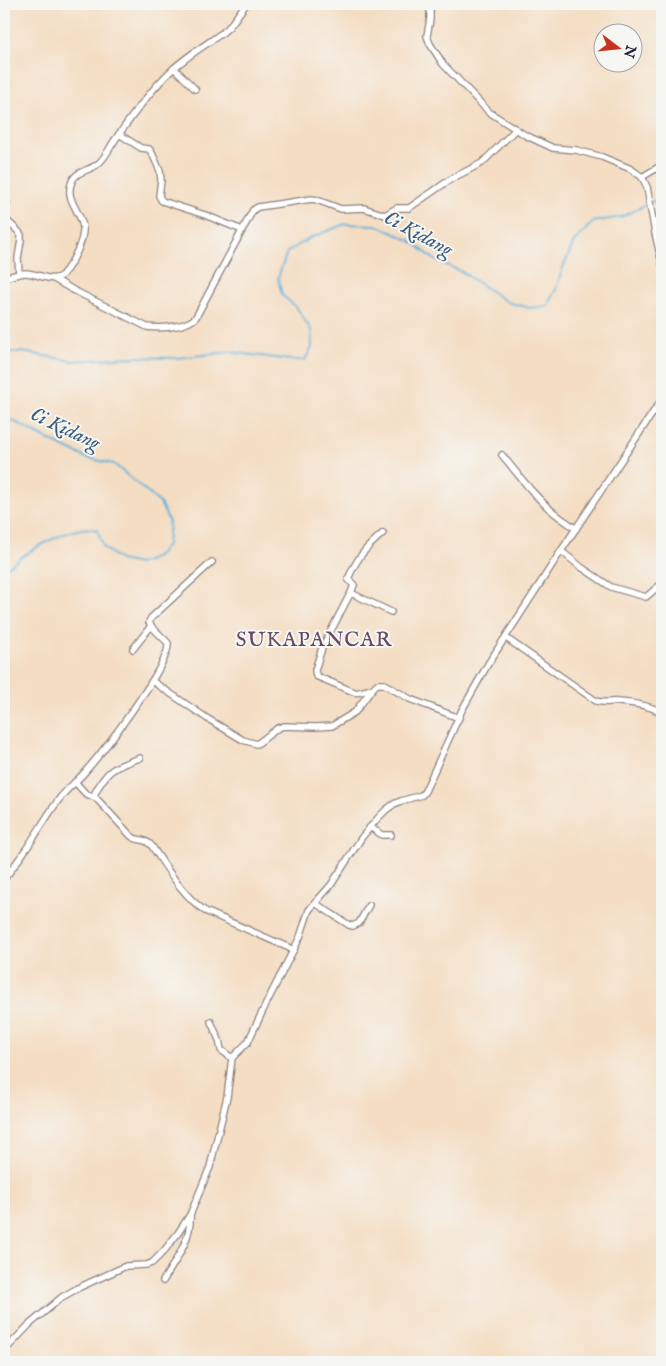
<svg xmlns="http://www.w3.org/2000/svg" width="666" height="1366" font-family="'IM FELL English',serif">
	<rect width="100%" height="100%" fill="#f6f6f2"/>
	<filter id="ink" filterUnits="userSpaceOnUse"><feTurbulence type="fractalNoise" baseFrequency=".02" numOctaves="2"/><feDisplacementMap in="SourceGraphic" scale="10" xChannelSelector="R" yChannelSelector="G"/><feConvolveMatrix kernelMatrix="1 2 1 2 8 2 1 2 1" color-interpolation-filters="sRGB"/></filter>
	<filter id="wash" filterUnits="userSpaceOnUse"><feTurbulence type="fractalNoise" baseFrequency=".0096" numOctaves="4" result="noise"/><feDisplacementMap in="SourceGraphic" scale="20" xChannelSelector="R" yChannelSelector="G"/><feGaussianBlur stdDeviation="1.12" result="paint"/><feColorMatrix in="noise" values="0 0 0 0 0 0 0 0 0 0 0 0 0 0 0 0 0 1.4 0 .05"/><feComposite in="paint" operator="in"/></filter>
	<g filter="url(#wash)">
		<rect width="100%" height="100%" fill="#f4ddc2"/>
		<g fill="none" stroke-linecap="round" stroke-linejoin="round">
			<!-- stream -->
			<g stroke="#5eb1da" stroke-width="2">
				<path d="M4 352H22L73 361 131 357 177 358 230 352 291 360H305L312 347 311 330 297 308 282 295 278 278 287 252 310 238 345 224 376 225 411 241 435 260 462 272 507 302 530 308 547 306 556 289 562 270 574 242 593 222 621 217 662 197"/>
				<path d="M4 416 47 439 87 458 114 464 160 503 169 522 167 545 157 557 139 564 120 560 104 548 97 530C92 529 86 528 81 529 55 534 24 554 4 570"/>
			</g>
		</g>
	</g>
	<g filter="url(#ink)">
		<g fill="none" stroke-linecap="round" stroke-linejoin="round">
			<defs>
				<g id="minor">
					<path d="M430 4V19L427 36 430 44 443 64 489 112 525 135 553 148 576 150 602 157 631 169 642 177 647 187 655 233 662 263"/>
					<path d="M174 68 195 89"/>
					<path d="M119 134 141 148 149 149 152 153 160 171 161 180 159 196 162 201 205 215 242 230"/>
					<path d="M642 177 662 165"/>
					<path d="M4 200 7 203 4 209"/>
					<path d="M4 218 18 231 21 235V240L18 258 19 274"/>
					<path d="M4 278C11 276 19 273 26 273 37 273 53 284 62 275 72 264 87 237 82 223 78 209 66 199 71 184 75 169 91 172 100 162 107 155 111 145 117 137 133 115 153 87 173 69 187 56 207 44 222 33L229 27 246 4"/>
					<path d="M54 279 73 290 147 327C160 329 188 327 196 317L253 210 258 207 312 199 317 200 341 209 364 208 385 215 397 208H409L451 179 482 163 516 129"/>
					<path d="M502 455C518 474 537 500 557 515 563 520 570 524 576 529"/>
					<path d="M561 551 581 567 611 587 646 597 660 585"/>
					<path d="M351 593 354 585 348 579C358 556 365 549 383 533"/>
					<path d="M506 638 596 701C605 704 611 701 619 702 632 703 652 706 662 713"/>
					<path d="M133 649 151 626"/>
					<path d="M152 681 208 719 243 740 257 744 278 728 284 726 316 727 332 726 355 712 372 689 377 684H384L410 699 459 718"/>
					<path d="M372 689C365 690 359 694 354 692L316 676 315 670 322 648 348 598 351 593 391 612"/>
					<path d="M75 782 86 794 95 797 131 836C138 842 143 837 151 845 167 868 182 895 205 911L294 950"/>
					<path d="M93 797C106 770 113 767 140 758"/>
					<path d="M370 827 382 835H391"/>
					<path d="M4 879C11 870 18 861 24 852 37 834 47 815 60 798 67 789 77 781 84 773 101 754 171 664 168 643L151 626 149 622 151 618 212 562"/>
					<path d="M315 903 349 925 353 926 359 923 369 905"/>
					<path d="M211 1022 219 1040 221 1050 232 1058"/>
					<path d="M163 1281C175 1261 192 1239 190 1215"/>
					<path d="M4 1349 7 1348 29 1325 62 1297 80 1287 126 1266 146 1265 152 1263 164 1251 178 1233 190 1215 210 1167 227 1097 232 1058 248 1042 255 1027 270 996 300 937 309 910 331 885 362 837 378 818 386 810 394 804 401 801 422 795 425 791 462 710 488 664 561 551 662 399"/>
				</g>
			</defs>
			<!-- minor casing -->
			<use href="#minor" stroke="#8b807e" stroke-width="8"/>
			<!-- minor -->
			<use href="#minor" stroke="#fff" stroke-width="5.5"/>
		</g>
	</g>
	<g text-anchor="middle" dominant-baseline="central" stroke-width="4" stroke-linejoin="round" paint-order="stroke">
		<!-- water labels -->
		<g font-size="20" font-style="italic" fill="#3a5b7b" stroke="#f6f6f2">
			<text transform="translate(418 234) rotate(28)">Ci Kidang</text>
			<text transform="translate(65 429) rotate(25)">Ci Kidang</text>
		</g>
		<!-- quarter labels -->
		<g font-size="21" letter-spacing="1" fill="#684a65" stroke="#f6f6f2">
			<text x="314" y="640">SUKAPANCAR</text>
		</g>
	</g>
	<!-- margin -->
	<rect width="666" height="1366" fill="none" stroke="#f6f6f2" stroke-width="20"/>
	<!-- north arrow -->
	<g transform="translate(618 48) rotate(106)"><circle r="24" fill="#f6f6f2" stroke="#a1a1a9"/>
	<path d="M0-4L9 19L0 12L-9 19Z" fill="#c8321e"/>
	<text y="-8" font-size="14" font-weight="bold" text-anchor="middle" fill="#22223b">N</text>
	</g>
</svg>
